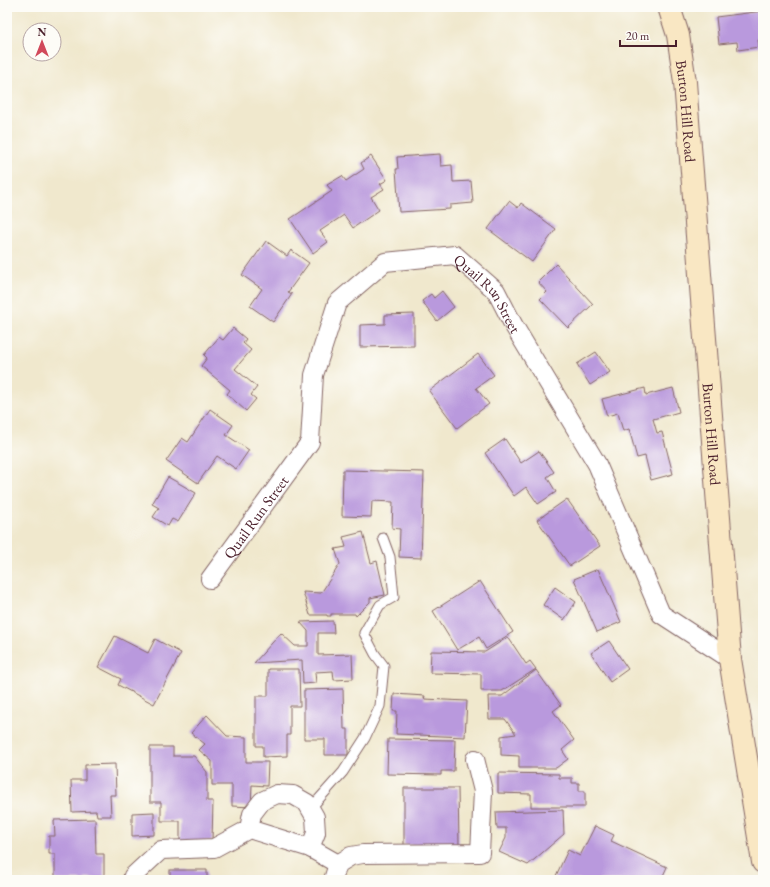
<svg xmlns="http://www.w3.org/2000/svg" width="770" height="887" font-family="'EB Garamond',serif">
	<rect width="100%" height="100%" fill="#fdfcf7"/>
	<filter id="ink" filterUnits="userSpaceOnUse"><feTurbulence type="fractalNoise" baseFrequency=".025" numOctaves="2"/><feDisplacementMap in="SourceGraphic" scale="8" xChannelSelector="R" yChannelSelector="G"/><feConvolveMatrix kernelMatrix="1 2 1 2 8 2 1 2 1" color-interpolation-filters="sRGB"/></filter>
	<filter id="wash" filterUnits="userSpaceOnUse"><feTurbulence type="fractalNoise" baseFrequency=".012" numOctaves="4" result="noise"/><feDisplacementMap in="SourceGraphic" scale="16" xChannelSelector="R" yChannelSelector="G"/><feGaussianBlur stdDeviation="0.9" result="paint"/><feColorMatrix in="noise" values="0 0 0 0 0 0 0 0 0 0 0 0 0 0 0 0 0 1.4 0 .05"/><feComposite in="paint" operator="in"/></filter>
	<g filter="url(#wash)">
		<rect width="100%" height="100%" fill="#f0e8cd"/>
		<g id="blocks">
			<!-- building -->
			<g fill="#b999dd">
				<path d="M763 11V39L758 40 759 47 738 50 737 42 719 44 716 17Z"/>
				<path d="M440 154 441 166 452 165 453 182 471 181 473 203 450 205V209L399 212 396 169H398L397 157Z"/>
				<path d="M371 156 387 180 380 184 384 189 371 197 379 210 353 228 344 215 320 231 328 242 313 253 290 219 332 191 327 185 342 176 346 181 364 169 361 163Z"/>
				<path d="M509 201 518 208 521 203 556 229 532 262 488 229Z"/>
				<path d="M266 241 287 256 291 250 309 263 288 292 292 294 273 322 250 306 262 289 242 275Z"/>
				<path d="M556 264 593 304 568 328 540 299 547 292 538 282Z"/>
				<path d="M442 291 454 307 437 321 422 301 431 294 434 298Z"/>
				<path d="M414 314V346L360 347V325L385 324V315Z"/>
				<path d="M233 328 246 339 243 343 251 350 235 369 257 387 251 395 256 399 246 411 227 394 230 390 201 366 207 358 204 355 219 337 223 340Z"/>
				<path d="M596 352 610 372 590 385 577 364Z"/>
				<path d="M478 354 494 375 476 388 489 404 457 428 429 391Z"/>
				<path d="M645 388 646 395 673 388 679 412 653 419 657 433 662 432 673 474 651 480 645 456 637 458 629 429 623 431 618 413 607 416 602 399Z"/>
				<path d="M210 409 233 425 226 435 249 450 236 469 217 456 198 483 166 461 182 438 188 442Z"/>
				<path d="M505 439 521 463 539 451 554 472 547 477 556 492 538 504 526 487 514 496 485 453Z"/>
				<path d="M343 470 424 472 421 558 399 557 400 529 392 528 393 502 372 501 371 517 342 516Z"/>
				<path d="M168 477 196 493 178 522 172 519 168 526 153 517 159 508 152 504Z"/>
				<path d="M567 499 600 546 570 566 537 520Z"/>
				<path d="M363 532 371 563 377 561 385 595 370 598V602L356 616 355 614H331V616H327V615H310L303 592 321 593 340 564 335 549 346 547 343 537Z"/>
				<path d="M598 569 621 622 597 632 574 579Z"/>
				<path d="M480 581 513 632 486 649 479 637 457 650 433 611Z"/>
				<path d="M555 587 576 602 564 620 543 605Z"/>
				<path d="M333 621 334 633H318V655L352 654 353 679 334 680 333 671 315 672 316 683 303 684 302 660 254 663 281 633 295 646H308V631L300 622Z"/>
				<path d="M115 636 148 653 155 639 181 653 154 704 118 685 121 679 98 667Z"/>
				<path d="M508 637 526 664 530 661 536 669 502 691H481V674L430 673 431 651 485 652Z"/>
				<path d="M609 641 628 669 610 682 591 653Z"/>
				<path d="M268 669H299L300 706H290V735H287V756L263 757V746H256V696H268Z"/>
				<path d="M536 670 561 705 553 711 574 740 562 750 568 759 556 768H519V756L501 755V736L516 734 505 719H489L488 696H502Z"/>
				<path d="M343 689 344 729H348V755H325V739H304V690Z"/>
				<path d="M394 694 425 696 424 699 467 701 465 737 396 734 397 711H393Z"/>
				<path d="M207 715 227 736 246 737V762H268L267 786 252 785 251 807 232 806V785H212V761L199 750 205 744 191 733Z"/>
				<path d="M388 739 455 740 454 771H441V775L387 774Z"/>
				<path d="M150 747H173V756H194L207 772V801H213L212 841 180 842V821H161V802H150Z"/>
				<path d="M115 764 116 795H110L111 816H97L96 811 72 812 71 780H85V765Z"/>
				<path d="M498 773 559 774V778H572V783H579V791H585V807H531V794L498 793Z"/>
				<path d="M404 788H458L459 845H404Z"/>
				<path d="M563 810 564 834 528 865 499 852 506 838V828H497L496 812Z"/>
				<path d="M154 812V835L132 836V813Z"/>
				<path d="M95 819 96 854H104V878H85V880H55V854H49V836H55L54 820Z"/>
				<path d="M595 826 614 835 611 841 667 867 661 880H554L568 850 580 856Z"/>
				<rect x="170" y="870" width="37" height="10"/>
			</g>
		</g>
	</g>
	<g filter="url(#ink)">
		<use href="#blocks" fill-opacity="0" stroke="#846564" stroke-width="1"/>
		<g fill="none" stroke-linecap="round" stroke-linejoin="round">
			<defs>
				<path id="lane" d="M310 809 343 772 365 738 380 706 384 666 375 654 364 633 380 605 394 597 390 557 383 538"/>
				<g id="street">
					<path id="s1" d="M210 579 310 442 314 375 337 303 385 262 455 255 496 291 514 326 597 464 661 614 730 659"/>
					<path d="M249 829 252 814 262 801 277 794 293 795 307 803 315 817 316 833 310 848"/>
					<path d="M132 880 133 876 161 850 214 848 249 829 310 848 338 864"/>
					<path d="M333 880 338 864 351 856 363 854 480 853 483 791 475 759"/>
				</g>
				<g id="secondary">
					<path id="s2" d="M669 7 678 35 685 82 730 659 763 862"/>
				</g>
			</defs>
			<!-- lane casing -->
			<use href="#lane" stroke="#846564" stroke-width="11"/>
			<!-- street casing -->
			<use href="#street" stroke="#846564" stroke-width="20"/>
			<!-- secondary casing -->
			<use href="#secondary" stroke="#846564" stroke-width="24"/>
			<!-- lane -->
			<use href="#lane" stroke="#fff" stroke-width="9"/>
			<!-- street -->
			<use href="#street" stroke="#fff" stroke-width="18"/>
			<!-- secondary -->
			<use href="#secondary" stroke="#f9e7c3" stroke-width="22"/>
		</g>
	</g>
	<g text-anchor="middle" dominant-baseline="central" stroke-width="4" stroke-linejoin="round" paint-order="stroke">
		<!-- street labels -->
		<g font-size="15" fill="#4a1f2b" stroke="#fdfcf7">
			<text stroke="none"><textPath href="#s2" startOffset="106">Burton Hill Road</textPath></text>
			<text stroke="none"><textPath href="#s1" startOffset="497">Quail Run Street</textPath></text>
			<text stroke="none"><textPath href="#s2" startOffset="430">Burton Hill Road</textPath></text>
			<text stroke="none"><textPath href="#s1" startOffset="77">Quail Run Street</textPath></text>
		</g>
	</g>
	<!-- margin -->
	<rect width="770" height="887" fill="none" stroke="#fdfcf7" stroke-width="24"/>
	<!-- north arrow -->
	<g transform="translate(42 42)"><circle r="19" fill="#fdfcf7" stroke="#b5a4a5"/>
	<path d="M0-3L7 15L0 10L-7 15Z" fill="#d1495b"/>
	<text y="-6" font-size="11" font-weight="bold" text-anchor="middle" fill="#4a1f2b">N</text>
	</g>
	<!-- scale -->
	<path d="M620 40v6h56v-6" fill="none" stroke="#4a1f2b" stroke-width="2"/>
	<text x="626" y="40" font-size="12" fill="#4a1f2b" stroke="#fdfcf7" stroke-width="3" paint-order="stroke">20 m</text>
</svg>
